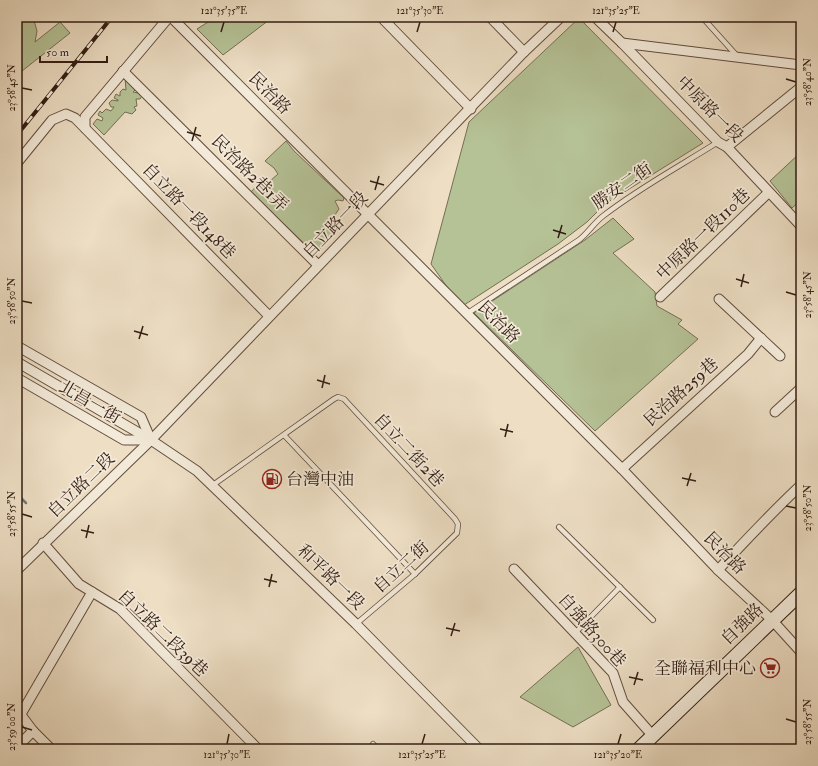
<svg xmlns="http://www.w3.org/2000/svg" width="818" height="766" font-family="'IM FELL Double Pica','Noto Serif TC',serif">
	<rect width="100%" height="100%" fill="#eddec4"/>
	<filter id="stains"><feTurbulence type="fractalNoise" baseFrequency=".005" numOctaves="4"/><feColorMatrix values="0 0 0 0 .2 0 0 0 0 .09 0 0 0 0 .02 0 0 0 .5 -.17"/></filter>
	<radialGradient id="worn" r=".72"><stop offset=".6" stop-color="#630" stop-opacity="0"/><stop offset="1" stop-color="#630" stop-opacity=".3"/></radialGradient>
	<!-- green -->
	<g fill="#b5c296" stroke="#746f54">
		<path d="M17 17H33L37 31 35 42 60 22 70 33 17 75Z"/>
		<path d="M216 17H273L223 55 197 29Z"/>
		<path d="M579 18 703 143 605 204 587 222 558 244 461 307 431 264 469 122Z"/>
		<path d="M125 78 138 87 133 92 143 94 140 99H136L137 106 134 107 136 110 132 114 125 112 104 135 93 124 97 119 102 121 103 118 98 115 100 111 102 113 106 109 111 111 114 107H111L109 103 112 100 118 101V100L114 98 116 94 120 96V92L123 89 126 90Z"/>
		<path d="M286 141 294 151 344 198 343 201 338 200 335 201 339 209 330 222 339 229 315 254 251 192 259 183 261 189 278 174 274 168 265 161Z"/>
		<path d="M801 152V200L792 208 770 181Z"/>
		<path d="M613 218 634 239 613 253 655 292 657 306 682 320 678 324 698 339 595 431 474 313 585 240Z"/>
		<path d="M578 647 611 705 573 727 520 697Z"/>
	</g>
	<g fill="none" stroke-linecap="round" stroke-linejoin="round">
		<!-- stream -->
		<path stroke="#707c75" stroke-width="2.5" d="M17 494 26 503"/>
		<defs>
			<g id="lane">
				<path d="M702 17 738 57"/>
				<path d="M468 313 579 240C588 233 594 223 603 216 639 188 680 166 718 142"/>
				<path d="M284 435 415 574"/>
				<path d="M213 485 334 399 338 397 344 399 455 519 458 524 457 533 415 574 356 624"/>
				<path d="M559 527 653 620"/>
				<path d="M575 633 620 587"/>
				<path d="M373 744 378 749"/>
			</g>
			<g id="street">
				<path d="M171 17 622 469 718 570 772 620 801 652"/>
				<path d="M381 17 471 109"/>
				<path d="M490 17 524 52"/>
				<path d="M595 17 622 43 718 142 727 147 801 226"/>
				<path d="M799 17 801 19"/>
				<path d="M622 43 801 65"/>
				<path d="M123 71 318 265"/>
				<path d="M85 128V117L169 17"/>
				<path d="M727 147 801 87"/>
				<path d="M17 163 52 120 66 114 75 118 269 316"/>
				<path d="M660 297 768 193"/>
				<path d="M719 299 780 356"/>
				<path d="M17 346 141 417 151 440"/>
				<path d="M17 362 151 440 197 471 356 624 479 749"/>
				<path d="M17 378 124 440H149"/>
				<path d="M775 412 801 388"/>
				<path d="M622 469 748 354 761 338"/>
				<path d="M43 543 79 584 120 609 258 749"/>
				<path d="M514 569 613 673 623 702 653 736"/>
				<path d="M17 570 151 440 524 52 561 17"/>
				<path d="M718 570C745 541 772 512 801 485"/>
				<path d="M18 711 33 731 51 749"/>
				<path d="M21 714 92 592"/>
				<path d="M17 747 33 731"/>
			</g>
			<path id="secondary" d="M639 749 801 593"/>
		</defs>
		<!-- lane casing -->
		<use href="#lane" stroke="#624c3e" stroke-width="6"/>
		<!-- street casing -->
		<use href="#street" stroke="#624c3e" stroke-width="11"/>
		<!-- secondary casing -->
		<use href="#secondary" stroke="#331c12" stroke-width="15"/>
		<!-- lane -->
		<use href="#lane" stroke="#f3ead9" stroke-width="4.5"/>
		<!-- street -->
		<use href="#street" stroke="#f3ead9" stroke-width="9"/>
		<!-- secondary -->
		<use href="#secondary" stroke="#f3ead9" stroke-width="13"/>
		<defs>
			<path id="rail" d="M17 135 112 17"/>
		</defs>
		<!-- rail casing -->
		<use href="#rail" stroke="#331c12" stroke-width="4"/>
		<!-- rail -->
		<use href="#rail" stroke="#f3ead9" stroke-width="2.5" stroke-dasharray="8" stroke-linecap="butt"/>
	</g>
	<!-- ticks -->
	<path fill="none" stroke="#331c12" stroke-width="1.5" d="M221 32 224 22M417 32 420 22M613 32 616 22M786 79 796 82M22 88 32 90M187 132 201 136M192 141 196 127M370 181 384 185M375 190 379 176M553 230 566 234M558 238 562 225M736 279 749 283M741 287 744 274M786 292 796 295M22 301 32 303M134 331 148 335M139 339 143 326M317 380 330 384M322 388 325 375M500 429 513 432M505 437 508 424M682 478 696 481M687 486 691 473M786 506 796 508M22 514 32 517M81 530 94 533M86 538 89 525M264 579 277 582M269 587 272 574M446 628 460 631M451 636 455 623M629 677 643 680M634 685 638 672M786 719 796 722M22 727 32 730M227 744 229 734M422 744 425 734M618 744 621 734"/>
	<!-- icons -->
	<defs>
		<symbol id="fuel-ring" viewBox="-11 -11 22 22"><circle r="9.5" fill="#f3ead9" stroke="#8f2418" stroke-width="1.5"/><path d="M-5.5-6h7V0h2V4h1.3V-2.5L3-4.5l.8-.8L6-3V5H2.5V1h-1V6h-7ZM-4.2-4.7v3.2H.2V-4.7Z" fill="#8f2418"/></symbol>
		<symbol id="supermarket-ring" viewBox="-11 -11 22 22"><circle r="9.5" fill="#f3ead9" stroke="#8f2418" stroke-width="1.5"/><path d="M-6-5.5h2.5l.6 2H6L4.5 2H-2.5L-4.4-4H-6ZM-1.5 3.2a1.3 1.3 0 1 0 .1 0ZM3 3.2a1.3 1.3 0 1 0 .1 0Z" fill="#8f2418"/></symbol>
	</defs>
	<g fill-rule="evenodd">
		<use href="#fuel-ring" x="261" y="468" width="22" height="22"/>
		<use href="#supermarket-ring" x="759" y="657" width="22" height="22"/>
	</g>
	<g text-anchor="middle" dominant-baseline="central" stroke-width="3.5" stroke-linejoin="round" paint-order="stroke">
		<!-- street labels -->
		<g font-size="17" fill="#331c12" stroke="#f3ead9">
			<text transform="translate(270 93) rotate(45)">民治路</text>
			<text transform="translate(710 109) rotate(45)">中原路一段</text>
			<text transform="translate(250 173) rotate(45)">民治路2巷1弄</text>
			<text transform="translate(622 186) rotate(-35)">勝安二街</text>
			<text transform="translate(189 211) rotate(46)">自立路一段148巷</text>
			<text transform="translate(335 225) rotate(-46)">自立路一段</text>
			<text transform="translate(703 234) rotate(-44)">中原路一段110巷</text>
			<text transform="translate(499 322) rotate(45)">民治路</text>
			<text transform="translate(681 392) rotate(-42)">民治路259巷</text>
			<text transform="translate(90 402) rotate(30)">北昌一街</text>
			<text transform="translate(409 450) rotate(47)">自立二街2巷</text>
			<text transform="translate(81 485) rotate(-44)">自立路二段</text>
			<text transform="translate(725 553) rotate(45)">民治路</text>
			<text transform="translate(401 567) rotate(-42)">自立二街</text>
			<text transform="translate(331 577) rotate(44)">和平路一段</text>
			<text transform="translate(742 624) rotate(-44)">自強路</text>
			<text transform="translate(592 630) rotate(48)">自強路300巷</text>
			<text transform="translate(163 633) rotate(44)">自立路二段39巷</text>
		</g>
		<!-- poi labels -->
		<g font-size="17" fill="#331c12" stroke="#f3ead9" text-anchor="start">
			<text x="286" y="479">台灣中油</text>
			<text x="756" y="668" text-anchor="end">全聯福利中心</text>
		</g>
	</g>
	<!-- margin -->
	<rect width="818" height="766" fill="none" stroke="#eddec4" stroke-width="44"/>
	<!-- scale -->
	<path d="M40 56v6h67v-6" fill="none" stroke="#331c12" stroke-width="2"/>
	<text x="46" y="56" font-size="12" fill="#331c12" stroke="#f3ead9" stroke-width="3" paint-order="stroke">50 m</text>
	<rect x="22" y="22" width="774" height="722" fill="none" stroke="#331c12" stroke-width="1.5"/>
	<g font-size="10" text-anchor="middle" fill="#331c12">
		<text x="224" y="14">121°35'35"E</text>
		<text x="420" y="14">121°35'30"E</text>
		<text x="616" y="14">121°35'25"E</text>
		<text transform="translate(807 82) rotate(-90)" y="4">23°58'40"N</text>
		<text transform="translate(11 88) rotate(-90)" y="4">23°58'45"N</text>
		<text transform="translate(807 295) rotate(-90)" y="4">23°58'45"N</text>
		<text transform="translate(11 301) rotate(-90)" y="4">23°58'50"N</text>
		<text transform="translate(807 508) rotate(-90)" y="4">23°58'50"N</text>
		<text transform="translate(11 514) rotate(-90)" y="4">23°58'55"N</text>
		<text transform="translate(807 722) rotate(-90)" y="4">23°58'55"N</text>
		<text transform="translate(11 727) rotate(-90)" y="4">23°59'00"N</text>
		<text x="227" y="758">121°35'30"E</text>
		<text x="422" y="758">121°35'25"E</text>
		<text x="618" y="758">121°35'20"E</text>
	</g>
	<rect width="100%" height="100%" filter="url(#stains)"/>
	<rect width="100%" height="100%" fill="url(#worn)"/>
</svg>
